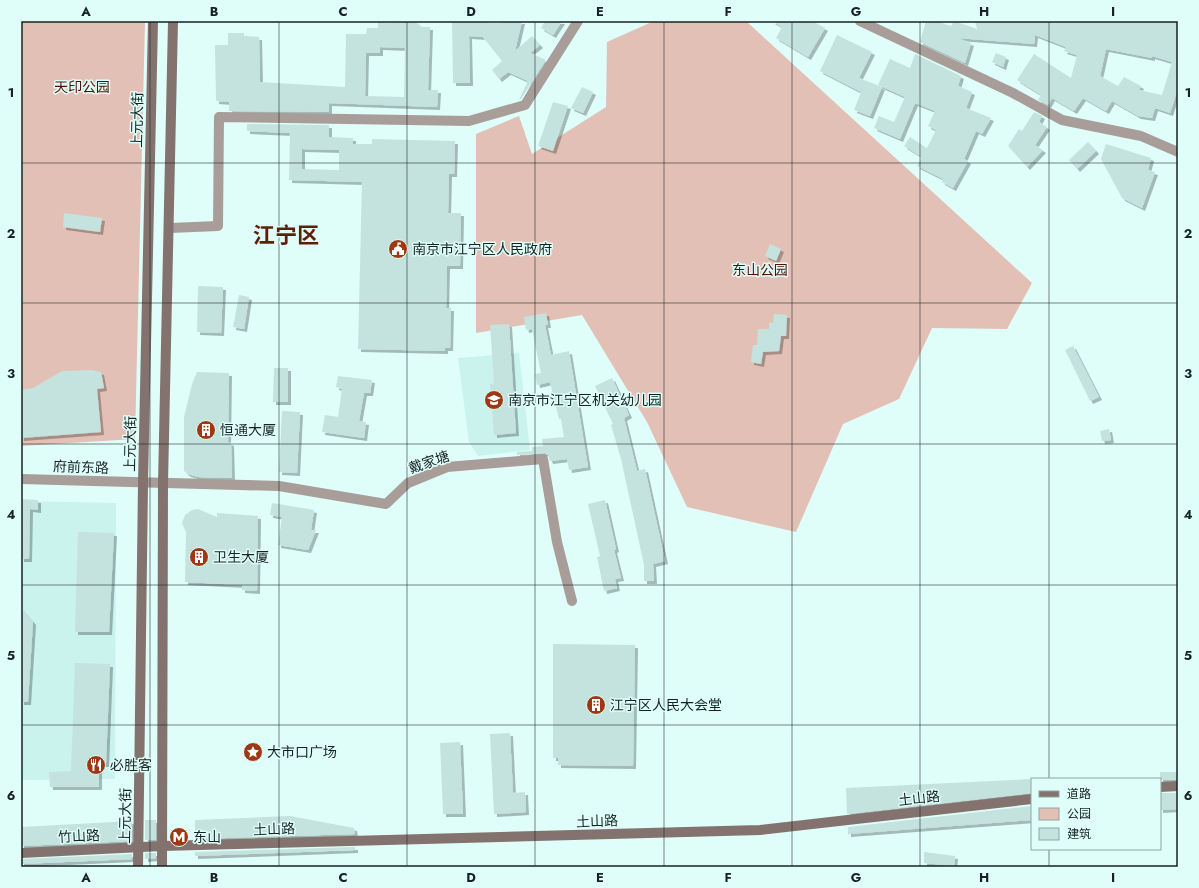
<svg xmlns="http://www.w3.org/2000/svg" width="1199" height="888" font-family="Jost,'Noto Sans SC',sans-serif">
	<defs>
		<filter id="shadow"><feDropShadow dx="3" dy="3" stdDeviation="0" flood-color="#0004"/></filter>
	</defs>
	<rect width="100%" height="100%" fill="#dffef9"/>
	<!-- built -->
	<g fill="#caf3ed">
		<path d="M519 353 530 450 478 456 469 442 458 358Z"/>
		<path d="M21 501 116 503 115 779 21 780Z"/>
	</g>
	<!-- green -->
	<g fill="#e3c0b5">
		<path d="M21 21H145L135 439 21 446Z"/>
		<path d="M654 21H746L1032 283 1007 329 932 328 899 399 843 424 796 532 687 507 647 422 582 315 476 333V134L519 116 532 154 606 107 607 42Z"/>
	</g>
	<!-- building -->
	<g fill="#c4e3de" fill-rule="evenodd" filter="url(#shadow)">
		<path d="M394 21H414L422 27H430L428 90H438L437 107 329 103V112L229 111V102L216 101 215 45H228V33H244V36L259 37 260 82 345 87 346 34H366L367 28H378V22L394 23ZM380 47 405 48 404 97 365 96 366 53H380Z"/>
		<path d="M452 21H488L489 23H501V21H522L515 51 532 36 540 45 530 53 546 60 521 99 519 100 528 81 508 72 499 79 492 70 502 61 483 37 469 36 470 83H453Z"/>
		<path d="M545 21H562L553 35 541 28Z"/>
		<path d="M772 21H812L825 28 808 57 776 38 782 27Z"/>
		<path d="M926 21H936L951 26 954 21 977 29 975 21H1178V88L1170 113 1155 108 1152 118 1138 116 1112 101 1106 111 1083 98 1074 111 1052 98 1048 105 1038 100 1041 95 1017 80 1034 54 1071 78 1077 55 1064 51 1066 47 1035 35 1034 44 957 38 971 43 965 63 920 42ZM1106 49 1152 58V56L1172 62 1162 95 1139 90 1141 86 1124 77 1118 86 1100 76Z"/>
		<path d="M837 35 872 52 859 78 882 87 870 116 854 110 861 92 820 71Z"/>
		<path d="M996 53 1006 57 1003 67 992 62Z"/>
		<path d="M915 54 961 76 958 86 972 92 966 108 991 118 982 134 976 131 964 159 968 161 953 188 942 182 943 179 917 166 922 157 904 146 910 137 927 148 936 130 928 126 935 111 915 103 900 139 874 128 879 116 894 122 905 97 878 85 890 59 910 68Z"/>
		<path d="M582 87 593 92 583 113 571 108Z"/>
		<path d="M553 102 568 106 553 151 538 146Z"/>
		<path d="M1034 112 1042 116 1039 122 1047 127 1035 145 1043 150 1027 167 1008 146 1019 129 1022 131Z"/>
		<path d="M247 124 329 125V137L353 138V144H372V139L455 141 454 174H449L448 213H461L460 266H447L446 308H451L450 348H445V351L358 349 362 182 289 180 290 133 247 131ZM302 149 339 150V170L302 169Z"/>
		<path d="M1088 142 1096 151 1077 169 1069 160Z"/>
		<path d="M1106 144 1151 158 1148 170 1155 172 1142 208 1122 198 1101 159Z"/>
		<path d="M64 213 102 218 100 232 63 227Z"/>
		<path d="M770 244 781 249 776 261 765 256Z"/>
		<path d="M198 286 223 287 221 333 197 332Z"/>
		<path d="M239 295 249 297 244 329 233 327Z"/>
		<path d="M546 313 548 325H545L551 355 569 351 588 467 569 470 567 459 550 461 548 455 545 453 517 455V452L532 451V447L543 446 542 439 564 437 561 419H559L550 382 537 385 535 374 541 373 532 329 526 330 524 317Z"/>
		<path d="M774 314 787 315 786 336H781L779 351 763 352 761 364 751 362 753 345H757L758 329H769V322L773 323Z"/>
		<path d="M509 324 516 433 494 435 490 384H494L490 325Z"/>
		<path d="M1073 346 1099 397 1090 401 1065 350Z"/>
		<path d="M274 368H288V402H273Z"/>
		<path d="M92 370 101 372 104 388 97 389 101 432 21 438V390L33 388 62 371Z"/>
		<path d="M197 372 229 373 228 442 231 443 232 478 198 477 188 474 184 471V417L192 384Z"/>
		<path d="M338 376 372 380 370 393H364L359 421 366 422 364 438 322 432 325 415 338 417 342 389 336 387Z"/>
		<path d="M612 378 629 415 624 418 637 471 645 469 665 561 653 564 654 581H644V565L621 459 611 425 613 424 595 386Z"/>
		<path d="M282 411 300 412 297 473 279 472Z"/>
		<path d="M1109 429 1111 440 1102 441 1100 431Z"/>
		<path d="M21 499 38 500V510L30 509 29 559H21Z"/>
		<path d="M605 500 616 549 614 550 621 578 615 579 617 588 604 591 597 557 600 556 588 504Z"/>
		<path d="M272 503 314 510 311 530H316L308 550 278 545 282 517 270 515Z"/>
		<path d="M198 509 217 517V513L258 516 257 591 242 590V585L185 582 186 532 182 523 185 515 192 510Z"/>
		<path d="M78 532 114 533 109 632H75Z"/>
		<path d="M21 608 33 622 28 702H21Z"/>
		<path d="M553 644 635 645 633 766 558 765V758H553Z"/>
		<path d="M75 663 110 664 106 764H99V787H50L49 772 71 771Z"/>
		<path d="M510 733 513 793 525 792 526 812 494 814 490 734Z"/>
		<path d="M460 742 463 814H443L440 743Z"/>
		<rect x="1160" y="772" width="18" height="8"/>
		<path d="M1032 779V793L847 814 846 788Z"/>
		<path d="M1160 793H1178V809L1160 810Z"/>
		<path d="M1032 806V820L848 834V827Z"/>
		<path d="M290 816 354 828 355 834 195 839V820Z"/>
		<rect x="145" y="820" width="11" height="20"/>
		<path d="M132 821V841L21 846V827Z"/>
		<path d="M355 847V850L195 856V852Z"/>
		<path d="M924 852 955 856 954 866 924 863Z"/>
		<path d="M145 853H156V858L145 859Z"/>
		<path d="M132 854V859L21 864V859Z"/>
	</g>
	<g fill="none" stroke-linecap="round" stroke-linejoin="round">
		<!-- street -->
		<g stroke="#a89d99" stroke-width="10">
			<path d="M860 21 1013 93 1062 120 1141 136 1178 152"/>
			<path d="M170 228 218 226 219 117 469 121 525 105 578 21"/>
			<path d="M21 479 279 486 386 504 408 483 447 467 543 459 557 542 572 601"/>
		</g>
		<!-- secondary -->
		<g stroke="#83726d" stroke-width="10">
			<path d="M1160 787 1178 786"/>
			<path d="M21 853 162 846 760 830 1032 799"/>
			<path d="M138 867 143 483 153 21"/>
			<path d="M162 867 163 483 173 21"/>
		</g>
	</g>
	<!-- grid -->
	<path fill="none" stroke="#172321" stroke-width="1" stroke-opacity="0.55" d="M150 21V867M279 21V867M407 21V867M535 21V867M664 21V867M792 21V867M920 21V867M1049 21V779M21 163H1178M21 303H1178M21 444H1178M21 585H1178M21 725H1178M1049 849V867"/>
	<!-- icons -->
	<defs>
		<symbol id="civic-disc" viewBox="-11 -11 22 22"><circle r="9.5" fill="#9e3814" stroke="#dffef9"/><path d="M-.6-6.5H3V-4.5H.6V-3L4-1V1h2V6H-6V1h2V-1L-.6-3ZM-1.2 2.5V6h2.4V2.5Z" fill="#fff"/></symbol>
		<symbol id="school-disc" viewBox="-11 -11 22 22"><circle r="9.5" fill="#9e3814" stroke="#dffef9"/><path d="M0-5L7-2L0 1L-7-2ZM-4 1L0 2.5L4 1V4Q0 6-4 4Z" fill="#fff"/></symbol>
		<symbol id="building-disc" viewBox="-11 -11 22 22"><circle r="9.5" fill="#9e3814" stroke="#dffef9"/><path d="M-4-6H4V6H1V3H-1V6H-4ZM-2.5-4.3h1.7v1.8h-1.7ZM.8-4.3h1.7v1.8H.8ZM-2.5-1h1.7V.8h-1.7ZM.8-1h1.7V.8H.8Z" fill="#fff"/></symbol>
		<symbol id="sight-disc" viewBox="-11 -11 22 22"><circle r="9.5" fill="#9e3814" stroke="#dffef9"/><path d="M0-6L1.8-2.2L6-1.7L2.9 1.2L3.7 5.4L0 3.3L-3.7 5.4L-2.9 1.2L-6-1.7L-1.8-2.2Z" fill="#fff"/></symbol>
		<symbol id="restaurant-disc" viewBox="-11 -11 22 22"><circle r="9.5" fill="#9e3814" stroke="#dffef9"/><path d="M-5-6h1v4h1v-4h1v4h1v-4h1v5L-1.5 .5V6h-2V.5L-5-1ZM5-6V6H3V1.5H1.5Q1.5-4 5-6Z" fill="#fff"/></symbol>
		<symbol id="metro-disc" viewBox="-11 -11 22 22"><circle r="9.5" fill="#9e3814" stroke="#dffef9"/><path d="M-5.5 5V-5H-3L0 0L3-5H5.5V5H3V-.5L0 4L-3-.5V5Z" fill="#fff"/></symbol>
	</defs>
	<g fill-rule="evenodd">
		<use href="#civic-disc" x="387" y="238" width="22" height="22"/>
		<use href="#school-disc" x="483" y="389" width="22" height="22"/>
		<use href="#building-disc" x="195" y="419" width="22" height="22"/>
		<use href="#building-disc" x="188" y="546" width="22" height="22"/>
		<use href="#building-disc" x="585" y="694" width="22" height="22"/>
		<use href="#sight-disc" x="242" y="741" width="22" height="22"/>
		<use href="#restaurant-disc" x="85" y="754" width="22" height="22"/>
		<use href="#metro-disc" x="168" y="826" width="22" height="22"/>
	</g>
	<g text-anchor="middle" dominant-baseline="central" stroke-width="3" stroke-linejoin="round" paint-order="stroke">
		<!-- park labels -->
		<g font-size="14" fill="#4d1402" stroke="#dffef9">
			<text x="82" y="87">天印公园</text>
			<text x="760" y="270">东山公园</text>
		</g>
		<!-- street labels -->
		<g font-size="14" fill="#172321" stroke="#dffef9">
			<text transform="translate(137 120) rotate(-89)">上元大街</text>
			<text transform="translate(130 444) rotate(-89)">上元大街</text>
			<text transform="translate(429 462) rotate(-19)">戴家塘</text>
			<text transform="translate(81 467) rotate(2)">府前东路</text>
			<text transform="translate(919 798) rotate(-6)">土山路</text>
			<text transform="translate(125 816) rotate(-89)">上元大街</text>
			<text transform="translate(597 821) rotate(-2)">土山路</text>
			<text transform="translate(274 829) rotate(-2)">土山路</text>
			<text transform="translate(79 836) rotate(-3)">竹山路</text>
		</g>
		<!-- poi labels -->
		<g font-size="14" fill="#172321" stroke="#dffef9" text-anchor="start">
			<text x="412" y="249">南京市江宁区人民政府</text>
			<text x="508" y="400">南京市江宁区机关幼儿园</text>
			<text x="220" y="430">恒通大厦</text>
			<text x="213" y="557">卫生大厦</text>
			<text x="610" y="705">江宁区人民大会堂</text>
			<text x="267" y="752">大市口广场</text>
			<text x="110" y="765">必胜客</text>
			<text x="193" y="837">东山</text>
		</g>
		<!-- town labels -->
		<g font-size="22" font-weight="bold" fill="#5f1e07" stroke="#dffef9">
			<text x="286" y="235">江宁区</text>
		</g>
	</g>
	<!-- border -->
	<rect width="1199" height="888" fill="none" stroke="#dffef9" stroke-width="44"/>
	<!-- legend -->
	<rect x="1031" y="778" width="130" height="72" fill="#dffef9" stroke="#8fa6a3"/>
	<rect x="1039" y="791" width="20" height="6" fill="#83726d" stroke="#8fa6a3"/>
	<text x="1067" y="798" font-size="12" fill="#172321">道路</text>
	<rect x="1039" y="808" width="20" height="12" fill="#e3c0b5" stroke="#8fa6a3"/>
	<text x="1067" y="818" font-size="12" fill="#172321">公园</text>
	<rect x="1039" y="828" width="20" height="12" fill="#c4e3de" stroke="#8fa6a3"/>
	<text x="1067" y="838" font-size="12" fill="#172321">建筑</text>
	<rect x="22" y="22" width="1155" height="844" fill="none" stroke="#172321" stroke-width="1.5"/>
	<g font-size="13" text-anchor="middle" font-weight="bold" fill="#172321">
		<text x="86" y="16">A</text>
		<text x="214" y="16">B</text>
		<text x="343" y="16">C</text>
		<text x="471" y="16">D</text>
		<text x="600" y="16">E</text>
		<text x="728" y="16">F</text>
		<text x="856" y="16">G</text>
		<text x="984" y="16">H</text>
		<text x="1113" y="16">I</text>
		<text x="11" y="97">1</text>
		<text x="1188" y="97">1</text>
		<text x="11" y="238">2</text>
		<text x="1188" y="238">2</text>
		<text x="11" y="378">3</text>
		<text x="1188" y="378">3</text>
		<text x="11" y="519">4</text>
		<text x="1188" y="519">4</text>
		<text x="11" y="660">5</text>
		<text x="1188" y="660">5</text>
		<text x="11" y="800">6</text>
		<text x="1188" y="800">6</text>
		<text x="86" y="882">A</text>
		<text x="214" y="882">B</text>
		<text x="343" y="882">C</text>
		<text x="471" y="882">D</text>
		<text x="600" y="882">E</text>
		<text x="728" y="882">F</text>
		<text x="856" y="882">G</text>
		<text x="984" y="882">H</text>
		<text x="1113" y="882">I</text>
	</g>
</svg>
